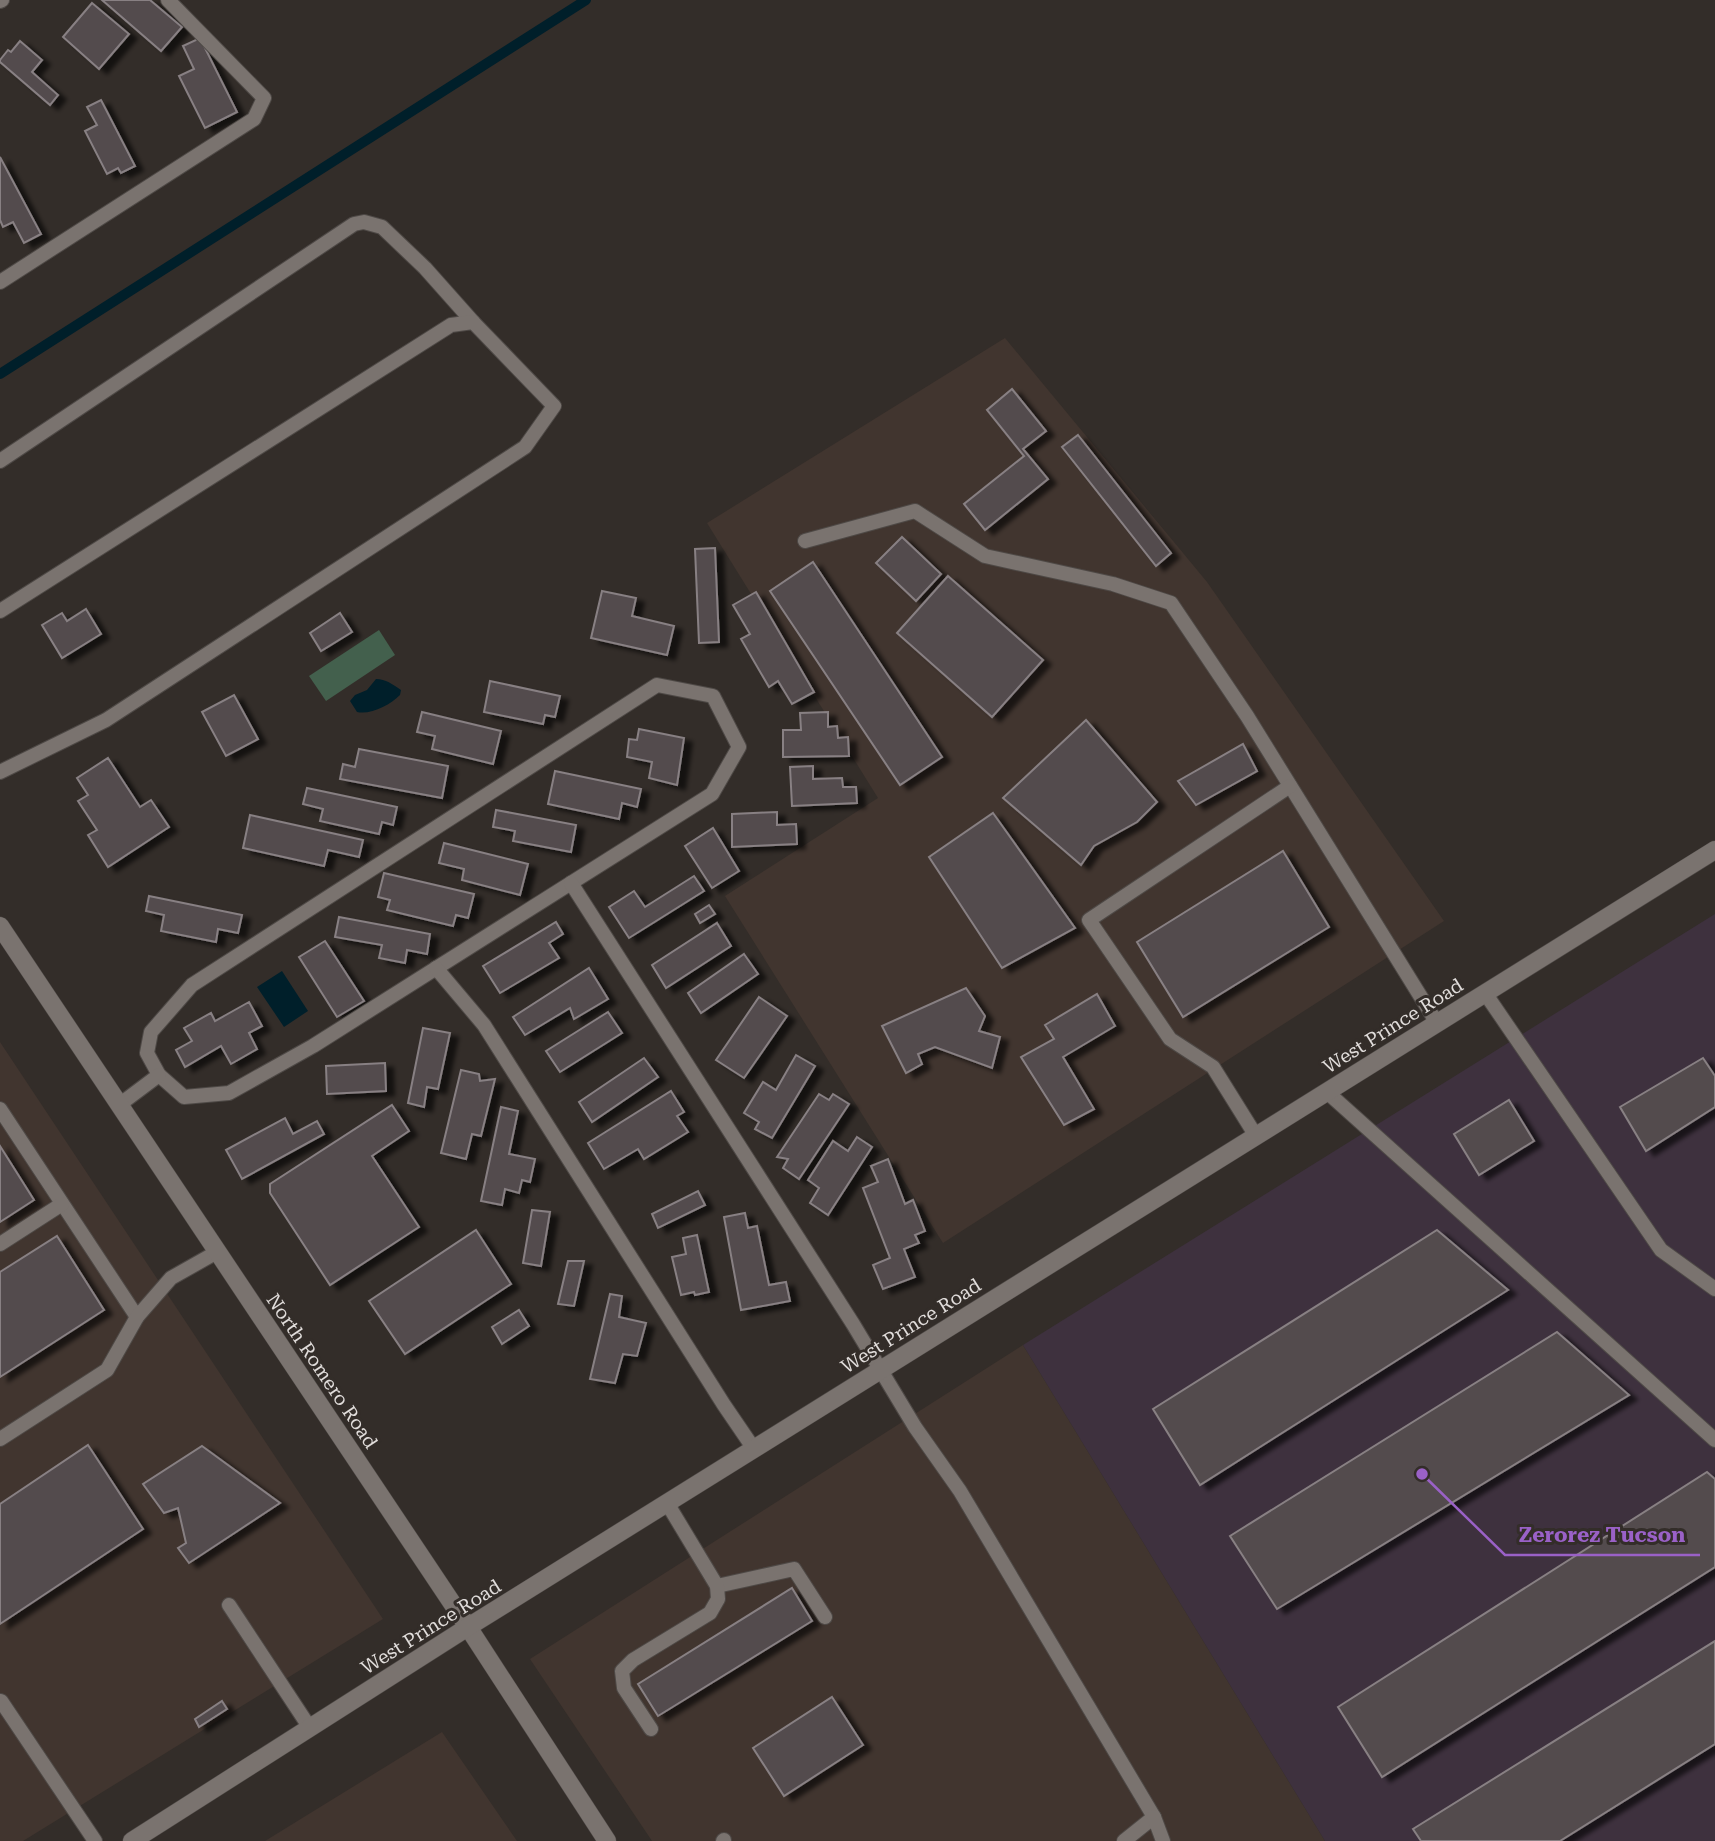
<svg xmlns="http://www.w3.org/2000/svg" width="1715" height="1841" font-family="'Roboto Serif',serif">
	<defs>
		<filter id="shadow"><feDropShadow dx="8" dy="4.5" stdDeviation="2" flood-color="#0009"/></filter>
	</defs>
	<rect width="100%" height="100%" fill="#332d29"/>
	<!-- built -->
	<g fill="#41352f">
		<path d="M1005 338 1207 582 1444 921 943 1243 725 896 878 798 707 523Z"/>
		<path d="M0 1042 383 1619 23 1841H0Z"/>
		<path d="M1023 1345 1325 1841H652L530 1659Z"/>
		<path d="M442 1732 517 1841H265Z"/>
	</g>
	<!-- industrial -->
	<path fill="#3e313e" d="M1715 914V1841H1325L1023 1345Z"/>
	<!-- green -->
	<path fill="#43604d" d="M379 630 395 655 326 701 309 676Z"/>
	<!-- water -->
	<g fill="#001f2a">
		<path d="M376 679C386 679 392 684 401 690L400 695C390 705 371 715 357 712L350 701 355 695 367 690Z"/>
		<path d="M282 971 308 1011 284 1027 257 987Z"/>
	</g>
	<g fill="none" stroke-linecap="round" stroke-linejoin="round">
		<!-- stream -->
		<path stroke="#001f2a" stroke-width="10" d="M0 374 586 0"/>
	</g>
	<!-- building -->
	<g fill="#524b4e" stroke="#888083" stroke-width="2" filter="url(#shadow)">
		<path d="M102 0H150L182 27 161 51Z"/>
		<path d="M92 3 129 34 99 69 63 37Z"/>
		<path d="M200 38 237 112 205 128 179 76 194 69 183 46Z"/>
		<path d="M20 41 42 60 32 72 58 95 50 105 0 62V60L8 50 11 52Z"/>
		<path d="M101 100 135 166 121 173 118 168 107 174 85 131 97 125 87 107Z"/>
		<path d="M0 157 41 234 24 243 13 222 3 227 0 220Z"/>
		<path d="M1012 389 1046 431 1023 449 1048 479 985 530 964 504 1024 456 987 410Z"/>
		<path d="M1078 435 1171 553 1156 566 1062 447Z"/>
		<path d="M902 537 941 574 916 601 876 563Z"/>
		<path d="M715 548 719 642 699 643 695 549Z"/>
		<path d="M813 562 942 757 900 785 770 591Z"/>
		<path d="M948 576 1043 660 992 717 897 633Z"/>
		<path d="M602 591 636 598 632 616 674 626 667 655 591 638Z"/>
		<path d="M756 592 814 692 792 704 778 681 769 687 741 639 750 634 733 605Z"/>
		<path d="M86 609 101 634 62 658 42 625 62 613 67 621Z"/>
		<path d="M340 613 352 632 321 651 310 633Z"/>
		<path d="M490 681 560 696 555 717 545 715 543 724 484 712Z"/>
		<path d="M234 695 258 739 226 756 202 712Z"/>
		<path d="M422 712 501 731 493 764 432 749 435 736 417 732Z"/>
		<path d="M828 712V727L837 726 838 738 848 737 849 756 783 757V730H801L800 713Z"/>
		<path d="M1086 720 1157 802 1137 822 1094 846 1081 865 1003 798Z"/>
		<path d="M639 729 684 738 677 785 649 778 652 762 627 757 629 739 637 740Z"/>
		<path d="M1243 744 1257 771 1196 805 1178 781Z"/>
		<path d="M359 749 448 766 442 798 340 779 343 764 355 767Z"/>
		<path d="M108 758 140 807 151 800 169 827 108 867 88 835 97 830 78 801 88 795 77 778Z"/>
		<path d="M813 766V779L842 778 843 787H856L857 803 792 806 790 767Z"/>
		<path d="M555 771 641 789 637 807 622 803 619 819 548 804Z"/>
		<path d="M307 788 397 807 393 825 382 822 379 834 320 821 323 809 303 804Z"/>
		<path d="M496 810 576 825 571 852 513 841 515 831 493 827Z"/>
		<path d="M777 812V825L796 824 797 844 732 847V814Z"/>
		<path d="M993 813 1075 928 1002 968 929 857Z"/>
		<path d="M250 815 363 840 359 857 328 850 324 866 243 848Z"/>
		<path d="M713 828 739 871 712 888 685 846Z"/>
		<path d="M444 843 528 864 520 895 462 880 464 869 439 863Z"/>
		<path d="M1283 851 1329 927 1183 1017 1137 942Z"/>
		<path d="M384 873 474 894 468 918 456 915 453 926 387 910 390 900 378 897Z"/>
		<path d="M694 876 704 891 629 938 609 907 634 891 645 907Z"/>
		<path d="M149 896 242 915 238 933 218 929 216 942 161 931 164 915 146 911Z"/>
		<path d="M709 905 715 914 700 923 695 914Z"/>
		<path d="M339 917 430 934 427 954 407 950 405 963 379 958 382 945 335 937Z"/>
		<path d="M556 922 563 934 549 943 559 958 500 993 483 966Z"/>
		<path d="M717 923 731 946 666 988 652 965Z"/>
		<path d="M325 941 364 1001 337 1017 299 957Z"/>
		<path d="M744 954 758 974 701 1013 688 993Z"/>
		<path d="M589 968 608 999 574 1019 570 1008 525 1035 513 1017Z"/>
		<path d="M966 988 985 1016 979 1031 1000 1037 992 1068 935 1047 918 1054 922 1064 906 1073 882 1026Z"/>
		<path d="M1097 994 1115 1026 1063 1057 1094 1109 1064 1125 1021 1057 1054 1039 1045 1025Z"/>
		<path d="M759 997 787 1016 744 1078 716 1060Z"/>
		<path d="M249 1002 262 1026 249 1033 257 1049 231 1064 221 1046 185 1067 176 1050 192 1041 184 1028 211 1013 215 1021Z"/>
		<path d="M608 1012 622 1033 560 1072 546 1051Z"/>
		<path d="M423 1028 450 1033 438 1089 427 1087 424 1107 408 1103Z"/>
		<path d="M796 1055 815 1066 772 1138 755 1129 759 1122 744 1113 763 1082 776 1090Z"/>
		<path d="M644 1058 658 1077 592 1122 579 1102Z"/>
		<path d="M1703 1058 1715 1076V1107L1646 1151 1620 1107Z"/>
		<path d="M385 1063 386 1091 327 1094 326 1066Z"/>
		<path d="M461 1070 479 1074 480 1081 495 1079 481 1136 472 1134 466 1159 441 1153Z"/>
		<path d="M671 1091 684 1112 677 1116 688 1132 644 1159 638 1149 604 1169 588 1143Z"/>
		<path d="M819 1094 829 1100 833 1094 849 1104 799 1179 783 1168 788 1159 777 1157Z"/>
		<path d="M1509 1100 1534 1141 1479 1175 1454 1134Z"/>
		<path d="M392 1105 409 1131 372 1156 419 1227 330 1285 270 1193V1184Z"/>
		<path d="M501 1107 518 1111 509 1154 535 1159 530 1182 522 1180 519 1193 505 1189 502 1205 481 1201Z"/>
		<path d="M285 1118 293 1134 317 1121 324 1134 242 1179 226 1150Z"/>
		<path d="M857 1137 872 1147 828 1215 810 1203 819 1188 808 1180 833 1141 848 1151Z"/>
		<path d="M0 1146 34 1200 0 1222Z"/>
		<path d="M888 1159 905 1204 913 1200 925 1231 915 1235 919 1243 904 1249 915 1277 883 1289 873 1265 890 1258 863 1188 878 1182 871 1166Z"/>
		<path d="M698 1191 705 1205 658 1228 652 1214Z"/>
		<path d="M532 1210 550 1212 541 1266 523 1263Z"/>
		<path d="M745 1213 748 1228 757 1226 769 1285 786 1282 790 1301 741 1310 724 1217Z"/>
		<path d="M476 1230 511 1284 405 1354 369 1301Z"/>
		<path d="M1437 1230 1508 1290 1200 1485 1153 1409Z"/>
		<path d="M697 1235 709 1292 695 1295 694 1292 681 1295 672 1257 686 1254 683 1238Z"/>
		<path d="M57 1236 104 1310 0 1377V1272Z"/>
		<path d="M568 1261H584L574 1306 558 1304Z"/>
		<path d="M610 1294 622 1296 619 1317 646 1323 637 1356 623 1354 615 1383 590 1379Z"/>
		<path d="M519 1310 529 1326 502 1344 492 1327Z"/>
		<path d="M1557 1332 1629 1395 1277 1609 1230 1536Z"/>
		<path d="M88 1445 143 1529 0 1624V1504Z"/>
		<path d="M202 1446 280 1503 189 1563 178 1548 186 1543 178 1508 164 1513 143 1484Z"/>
		<path d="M1707 1472 1715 1479V1567L1382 1777 1338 1707Z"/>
		<path d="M792 1588 812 1621 658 1716 638 1684Z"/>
		<path d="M1715 1641V1744L1560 1841H1421L1413 1829Z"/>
		<path d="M832 1697 863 1745 784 1796 753 1748Z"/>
		<path d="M222 1701 227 1709 199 1727 195 1719Z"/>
	</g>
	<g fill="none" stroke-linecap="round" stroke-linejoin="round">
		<defs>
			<g id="service">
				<path d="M0 1 2 0"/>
				<path d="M0 282 254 119 264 98 168 0"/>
				<path d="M0 461 354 224 364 222 382 227 425 268 473 322"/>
				<path d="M805 541 915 511 985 556 1113 584 1171 603 1247 716 1437 1023"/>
				<path d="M0 611 451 325 473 322 554 406 525 447 106 720 0 772"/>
				<path d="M657 685 713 696 739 747 712 794 313 1046 229 1093 184 1097 159 1075 147 1053 151 1032 192 985Z"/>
				<path d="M571 883 853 1324 915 1427 960 1491 1154 1817 1124 1841"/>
				<path d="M436 968 484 1025 724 1405 754 1449"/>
				<path d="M1485 993 1661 1250 1715 1289"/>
				<path d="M1327 1092 1715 1440"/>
				<path d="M119 1105 159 1075"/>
				<path d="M0 1109 137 1317"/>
				<path d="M1256 1136 1213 1067 1170 1039 1089 920 1290 786"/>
				<path d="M0 1244 62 1204"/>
				<path d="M0 1439 107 1370 137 1317 171 1278 217 1252"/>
				<path d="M717 1586 794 1569 825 1617"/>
				<path d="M229 1605 310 1728"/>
				<path d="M1 1701 95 1841"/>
				<path d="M651 1729 624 1688 622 1671 633 1660 710 1613 718 1599 717 1586 667 1503"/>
				<path d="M1154 1817 1163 1841"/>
				<path d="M723 1841 724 1840"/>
			</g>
			<path id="minor" d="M0 926 468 1627"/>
			<path id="tertiary" d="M468 1627 607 1841"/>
			<path id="secondary" d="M132 1841 468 1627 1715 850"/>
		</defs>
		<!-- service casing -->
		<use href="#service" stroke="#4e4946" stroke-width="16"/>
		<!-- minor casing -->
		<use href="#minor" stroke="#4e4946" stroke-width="19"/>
		<!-- tertiary casing -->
		<use href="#tertiary" stroke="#4e4946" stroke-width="19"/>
		<!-- secondary casing -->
		<use href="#secondary" stroke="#4e4946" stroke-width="19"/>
		<!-- service -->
		<use href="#service" stroke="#7a736f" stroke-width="14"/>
		<!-- minor -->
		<use href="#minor" stroke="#7a736f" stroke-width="18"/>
		<!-- tertiary -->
		<use href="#tertiary" stroke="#7a736f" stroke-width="18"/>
		<!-- secondary -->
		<use href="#secondary" stroke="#7a736f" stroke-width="18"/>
	</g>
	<g text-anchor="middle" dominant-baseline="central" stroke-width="6" stroke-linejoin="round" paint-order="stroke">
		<!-- street labels -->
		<g font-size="19" fill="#e1dddb" stroke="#332d29">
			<text transform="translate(1393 1026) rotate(-32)">West Prince Road</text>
			<text transform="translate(911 1326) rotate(-32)">West Prince Road</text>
			<text transform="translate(322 1371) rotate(56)">North Romero Road</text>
			<text transform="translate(431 1627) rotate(-32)">West Prince Road</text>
		</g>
	</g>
	<!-- callouts -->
	<path fill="none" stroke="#9a61c7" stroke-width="2.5" d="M1422 1474L1505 1555H1700"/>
	<circle fill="#9a61c7" stroke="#332d29" stroke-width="2.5" cx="1422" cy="1474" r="7"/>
	<g font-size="21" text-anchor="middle" font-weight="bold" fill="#9a61c7" stroke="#332d29" stroke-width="6" stroke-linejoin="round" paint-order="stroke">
		<text x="1602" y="1542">Zerorez Tucson</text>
	</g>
</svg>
